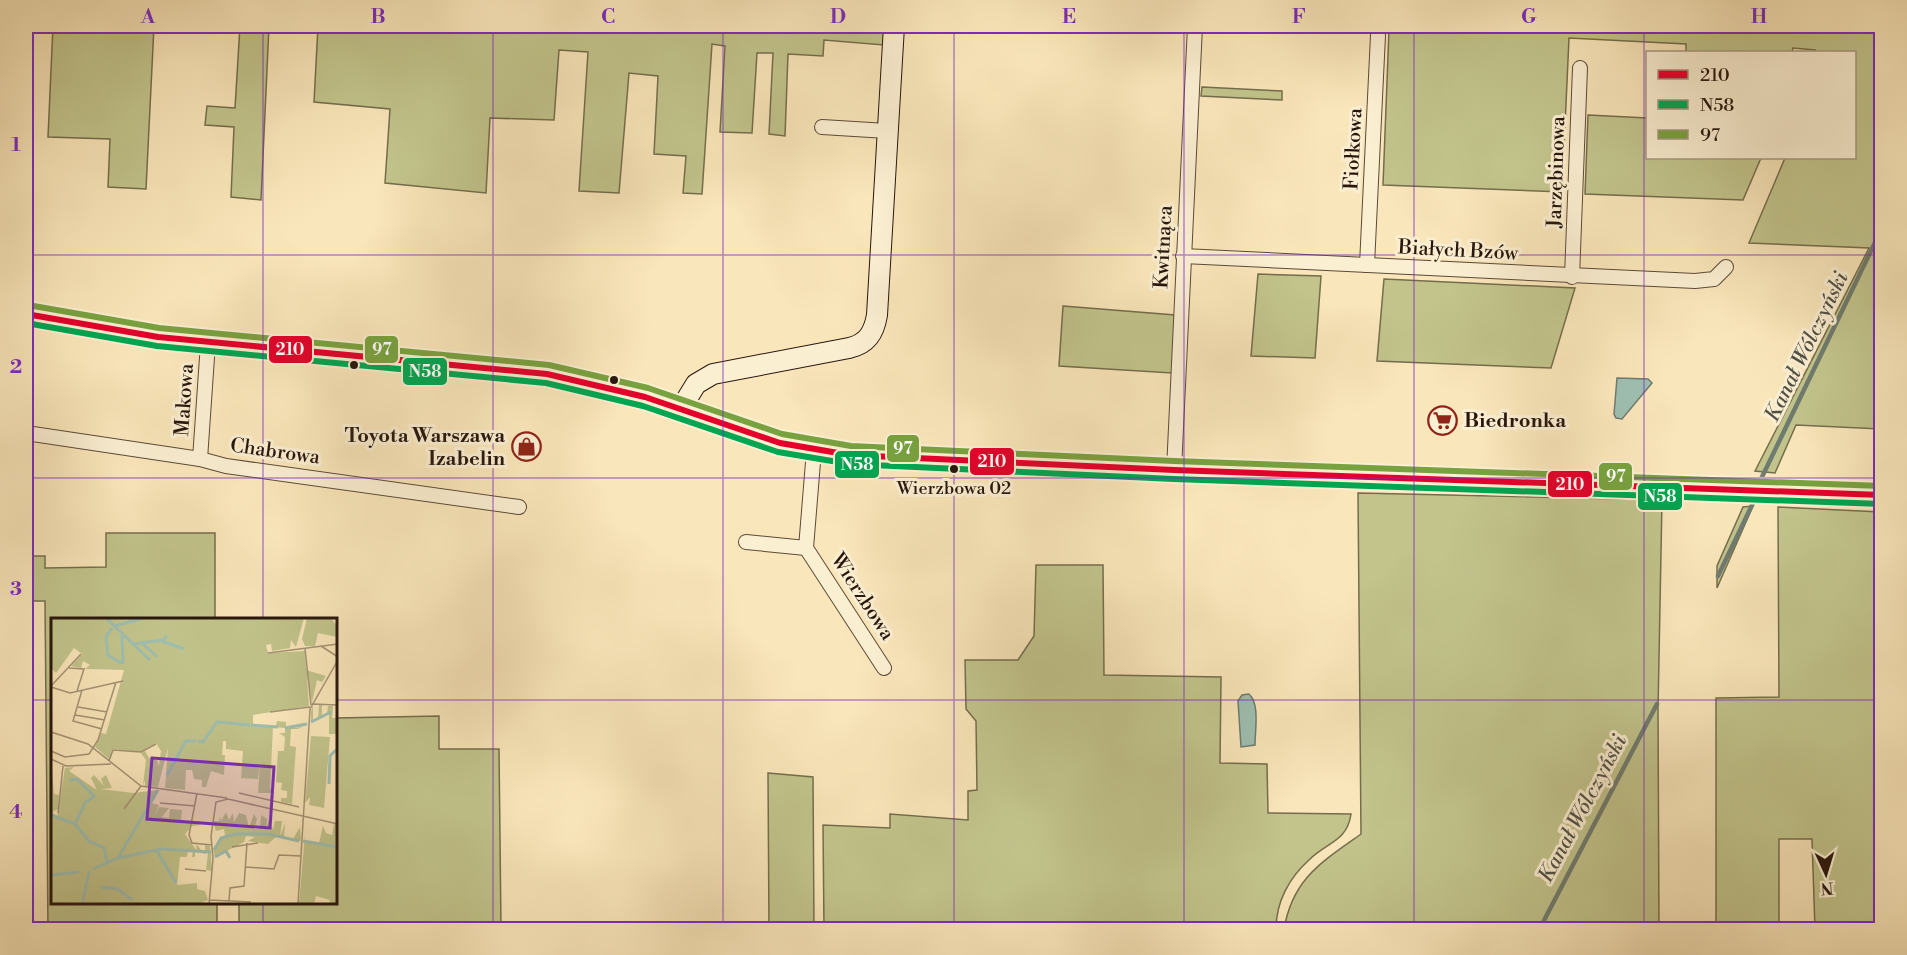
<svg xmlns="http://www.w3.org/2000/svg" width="1907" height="955" font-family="'Libre Bodoni',serif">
	<rect width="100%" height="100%" fill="#f9e6ba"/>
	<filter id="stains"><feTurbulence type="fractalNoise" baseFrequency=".00333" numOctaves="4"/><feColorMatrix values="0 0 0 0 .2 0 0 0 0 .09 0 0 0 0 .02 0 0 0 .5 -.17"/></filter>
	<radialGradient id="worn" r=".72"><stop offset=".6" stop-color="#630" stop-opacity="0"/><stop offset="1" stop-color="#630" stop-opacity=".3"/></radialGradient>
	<!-- green -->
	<g fill="#c2c48c" stroke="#756d4c" stroke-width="1.5">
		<path d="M53 26H154L146 189 108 187 110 139 48 137Z"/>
		<path d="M240 26H269L261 200 231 197 234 127 205 125 207 106 235 108Z"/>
		<path d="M318 26H885L884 45 824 40 823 56 788 54 785 136 769 134 773 53H757L752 133 720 132 725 46 712 44 702 194 683 193 686 156 654 154 658 76 629 73 619 193 579 191 588 52 559 50 554 120 490 118 486 193 385 183 390 109 314 102Z"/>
		<path d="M1290 26H1881V429L1796 425 1775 473 1755 471 1869 248 1749 243 1785 158H1854V52H1815V50L1793 48 1792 52H1686V44L1569 38 1562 192 1383 185 1389 30Z"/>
		<path d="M1202 87 1282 91V100L1201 96Z"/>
		<path d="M1588 115 1647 118 1648 158H1761L1743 200 1585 194Z"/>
		<path d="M1258 274 1321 276 1315 358 1251 356Z"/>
		<path d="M1384 279 1575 288 1551 368 1377 361Z"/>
		<path d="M1063 306 1175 315 1172 373 1059 366Z"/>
		<path d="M1358 493 1662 500 1658 710 1659 929H1284C1293 878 1322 862 1361 834Z"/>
		<path d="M1753 506 1717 588V566L1743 507Z"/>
		<path d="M1778 507 1881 512V929H1815L1812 839H1779V929H1716V698L1779 697Z"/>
		<path d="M106 533H215V619H52V902L217 903V929H48L45 601H26V552H32L33 556H45V568L106 567Z"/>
		<path d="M1036 565H1103L1104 675 1221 677 1220 763 1267 764 1268 813 1351 814C1347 842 1327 842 1309 860 1289 878 1276 902 1276 929H824L823 825 890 828V814L968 820V791L977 790 976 721 966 709 965 660H1018L1034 636Z"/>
		<path d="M439 716V749H499L501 929H239V903L336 902V718Z"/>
		<path d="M768 773 813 777 814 929H769Z"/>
	</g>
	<!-- water -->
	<g fill="#9ebfb1" stroke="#6f7b6f" stroke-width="1.5">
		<path d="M1617 378 1648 379 1652 383 1622 419 1616 418 1614 414Z"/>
		<path d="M1249 694C1260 704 1255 730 1255 745L1241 747 1238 701 1242 695Z"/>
	</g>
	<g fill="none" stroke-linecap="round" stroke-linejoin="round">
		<!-- stream -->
		<g stroke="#6f7b6f" stroke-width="4.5">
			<path d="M1761 479 1882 228"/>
			<path d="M1718 576 1753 503"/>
			<path d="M1539 930 1657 704"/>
		</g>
		<defs>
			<g id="street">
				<path d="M822 127 887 131"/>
				<path d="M1183 256 1695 281 1714 279 1726 267"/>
				<path d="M1367 265 1378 35"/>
				<path d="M1572 277 1580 68"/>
				<path d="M26 433 200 459 226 466 519 507"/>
				<path d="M814 450 806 548 884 668"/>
				<path d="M200 459 208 343"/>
				<path d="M1174 470 1195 26"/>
				<path d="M746 542 806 548"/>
			</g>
			<g id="secondary">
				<path d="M26 314 158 337 547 374 645 397 780 443 850 455 1174 470 1882 495"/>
				<path d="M680 410 696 384 713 374 849 348C867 344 874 333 877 315L894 26"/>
			</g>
		</defs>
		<!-- street casing -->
		<use href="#street" stroke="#5c4a38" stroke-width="16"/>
		<!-- secondary casing -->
		<use href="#secondary" stroke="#28160d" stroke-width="22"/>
		<!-- street -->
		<use href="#street" stroke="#fbefd2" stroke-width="14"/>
		<!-- secondary -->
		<use href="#secondary" stroke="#fbefd2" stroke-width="20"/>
		<defs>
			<path id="bus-1" d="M26 314 158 337 547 374 645 397 780 443 850 455 1174 470 1882 495"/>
			<path id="bus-2" d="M26 323 157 346 546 383 643 406 778 452 850 464 1174 479 1882 504"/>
			<path id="bus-3" d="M28 305 159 328 549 365 648 388 782 434 851 446 1174 461 1882 486"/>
		</defs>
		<!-- bus-1 casing -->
		<use href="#bus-1" stroke="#fbefd2" stroke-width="10"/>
		<!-- bus-2 casing -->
		<use href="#bus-2" stroke="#fbefd2" stroke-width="10"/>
		<!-- bus-3 casing -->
		<use href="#bus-3" stroke="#fbefd2" stroke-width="10"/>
		<!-- bus-1 -->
		<use href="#bus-1" stroke="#e4002b" stroke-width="6"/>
		<!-- bus-2 -->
		<use href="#bus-2" stroke="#00a651" stroke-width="6"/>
		<!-- bus-3 -->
		<use href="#bus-3" stroke="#78a23f" stroke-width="6"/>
	</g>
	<!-- grid -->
	<path fill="none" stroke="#7b2cbf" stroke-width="1.5" stroke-opacity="0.55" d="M263 26V619M493 26V930M723 26V930M954 26V930M1184 26V930M1414 26V930M1644 26V930M26 255H1882M26 478H1882M26 700H52M336 700H1882M263 902V930"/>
	<!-- icons -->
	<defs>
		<symbol id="supermarket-ring" viewBox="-11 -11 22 22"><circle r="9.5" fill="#fbefd2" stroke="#8f2418" stroke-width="1.5"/><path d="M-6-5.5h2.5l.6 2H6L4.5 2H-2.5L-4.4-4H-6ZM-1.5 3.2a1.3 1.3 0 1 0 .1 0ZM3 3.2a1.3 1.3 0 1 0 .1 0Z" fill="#8f2418"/></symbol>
		<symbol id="shop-ring" viewBox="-11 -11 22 22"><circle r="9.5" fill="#fbefd2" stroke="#8f2418" stroke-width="1.5"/><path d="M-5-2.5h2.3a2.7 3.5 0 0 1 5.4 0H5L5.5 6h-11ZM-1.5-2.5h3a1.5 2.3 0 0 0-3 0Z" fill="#8f2418"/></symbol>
	</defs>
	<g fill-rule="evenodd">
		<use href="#supermarket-ring" x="1426" y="404" width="33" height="33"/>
		<use href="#shop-ring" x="510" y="430" width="33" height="33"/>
	</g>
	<!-- markers -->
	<g fill="#28160d" stroke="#fbefd2" stroke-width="2">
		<circle cx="354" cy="365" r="5"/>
		<circle cx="614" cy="380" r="5"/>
		<circle cx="954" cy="469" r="5"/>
	</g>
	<g text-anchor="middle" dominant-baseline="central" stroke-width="6" stroke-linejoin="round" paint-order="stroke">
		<!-- bus labels -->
		<g font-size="18" fill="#28160d" stroke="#fbefd2">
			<text x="954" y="488">Wierzbowa 02</text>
		</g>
		<!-- street labels -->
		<g font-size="20" fill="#28160d" stroke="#fbefd2">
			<text transform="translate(1354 149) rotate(-87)">Fiołkowa</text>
			<text transform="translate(1557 172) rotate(-88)">Jarzębinowa</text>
			<text transform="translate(1164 247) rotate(-87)">Kwitnąca</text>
			<text transform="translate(1458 251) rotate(3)">Białych Bzów</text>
			<text transform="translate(185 400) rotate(-86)">Makowa</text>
			<text transform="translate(275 452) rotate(8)">Chabrowa</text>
			<text transform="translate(862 597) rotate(57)">Wierzbowa</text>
		</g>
		<!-- poi labels -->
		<g font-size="20" font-weight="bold" fill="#28160d" stroke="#fbefd2" text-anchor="start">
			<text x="1464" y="421">Biedronka</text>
			<text x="505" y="436" text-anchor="end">Toyota Warszawa<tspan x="505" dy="23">Izabelin</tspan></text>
		</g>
		<!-- water labels -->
		<g font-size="21" font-style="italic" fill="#515146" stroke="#fbefd2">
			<text transform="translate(1807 347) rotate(-64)">Kanał Wólczyński</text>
			<text transform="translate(1583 809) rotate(-62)">Kanał Wólczyński</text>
		</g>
	</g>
	<!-- overview -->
	<g transform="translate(51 618)">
		<rect width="286" height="286" fill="#f9e6ba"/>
		<path d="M0 0H253L245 29 240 22 239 30 221 33 220 26 215 27 217 35 254 33 258 88 202 97V106L225 108 226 103 235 104V109L246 110 257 105 247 111H240L239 128 245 129 241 186 230 184V180H236V173L230 172 231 165 225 164 227 133H233L234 119 228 115H234V110L222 109 219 171 224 175H207L209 141 207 161 190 160 192 133 175 131V123H172L171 137H174L173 157 160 153 155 169H151V162L143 161 141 152H135L134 172 114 170 117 130 107 169 94 168V162L92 167 95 142 90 135 94 133 98 140 106 142 108 148 110 133 105 125 89 134 62 131 58 141 44 129 50 115 55 116 73 52 34 51 39 47 32 43 30 50 20 48 31 36 23 30 5 55 0 50ZM256 0H280L286 8V19L267 15 264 28H254L251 21ZM255 52 275 58 271 64 266 62 261 84ZM262 87V103L267 100 268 87H271V98L276 96 277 88H282L281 100H286V116H278V96L260 105V116V93ZM260 118 279 119 273 190 258 187 259 179 254 185ZM0 142 3 176 8 177 7 191 1 194 6 199 14 150 23 149 18 153 46 172 40 160 43 157 53 168 50 161 55 157 61 170 50 171 82 175 108 172 100 185 108 187 103 199 108 189 118 190 111 199 118 200 119 191 131 192 130 202 150 207 141 208 134 216 146 233 145 226 154 236V227L159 228 161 253 155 252 157 235 154 236 144 233V239H141L142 233H137L136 239H129L126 267 146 265V271L154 273 157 282 146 286H0ZM175 194 178 202 182 195 183 204 188 195 195 197 198 210 203 196 206 201 203 211H209L210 197 216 201 215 211 218 201 222 212 224 203H231L229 219 234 205 233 220 242 221 249 209 250 223 225 219 217 226 197 223 204 219 195 218 193 224 164 239 162 231 174 217 173 211 165 213 162 203H168L169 198 170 203ZM283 206 286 207V285L278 286 279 282 265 278 263 286H248L254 217V223L268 225 272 208 275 215 281 217Z" fill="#c2c48c"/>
		<path fill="none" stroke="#9ebfb1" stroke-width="3" d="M55 0 82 26 112 22 116 18M64 8 92 0M61 10 55 19 57 37 70 45M71 17 72 46M111 23 133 31M91 25 106 39M82 26 99 42M260 104 280 94M200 107 227 109M234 110 256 106M147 123 152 124 166 104 199 107M116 157 135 123H145M18 162 26 161 43 178 34 185 24 206 38 223 53 230 56 245M278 166 279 138 285 132M0 197 24 206M252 223 287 229M163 232 170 220 184 216H217L248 223M106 233 125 265M164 239 175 233 179 240M67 240 107 172M42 251 67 240 110 231 160 234M0 257 28 254M49 269 67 271 81 282M32 284 38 253"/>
		<path fill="none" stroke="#a59375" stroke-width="1.5" d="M270 28 287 39M254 30 260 87M217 35 287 26M18 50 33 51 26 73M0 68 30 36M0 69 19 75 72 63M31 72 22 103 51 111M261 86 287 87M27 89 56 94M219 94 259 89M24 97 54 102M0 114 37 126 90 168 176 180M0 133 14 139 38 136 47 122 65 64M0 141 15 148 60 146M58 143 62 132 90 134 105 126M146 175 138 217 141 225 161 227M188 175 248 189M109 185 144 188M73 191 90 168M7 195 12 148M181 229 207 225M195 249 223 251 228 237 250 238M134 251 155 253M159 282 200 284M178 283 179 270 193 268 196 225M158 286 162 241 160 218 165 184 177 181 287 206M247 286 259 91 287 42"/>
		<path fill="#7b2cbf" fill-opacity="0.15" stroke="#7b2cbf" stroke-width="3" d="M101 140 223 149 219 210 96 201Z"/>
		<rect width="286" height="286" fill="none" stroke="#28160d" stroke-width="3"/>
	</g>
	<g stroke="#fbefd2" stroke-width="2">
		<rect x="364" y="335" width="35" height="29" rx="6" fill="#78a23f"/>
		<rect x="268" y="335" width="45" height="29" rx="6" fill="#e4002b"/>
		<rect x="402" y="357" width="46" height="29" rx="6" fill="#00a651"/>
		<rect x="886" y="434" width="34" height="29" rx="6" fill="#78a23f"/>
		<rect x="969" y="447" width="46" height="29" rx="6" fill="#e4002b"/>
		<rect x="834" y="450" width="46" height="29" rx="6" fill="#00a651"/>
		<rect x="1598" y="462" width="35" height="29" rx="6" fill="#78a23f"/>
		<rect x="1547" y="470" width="46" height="28" rx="6" fill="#e4002b"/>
		<rect x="1637" y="482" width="46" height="29" rx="6" fill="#00a651"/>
	</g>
	<g font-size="16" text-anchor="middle" font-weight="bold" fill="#fff">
		<text x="382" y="355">97</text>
		<text x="290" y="355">210</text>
		<text x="425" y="377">N58</text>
		<text x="903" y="454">97</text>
		<text x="992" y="467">210</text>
		<text x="857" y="470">N58</text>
		<text x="1616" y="482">97</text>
		<text x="1570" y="490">210</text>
		<text x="1660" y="502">N58</text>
	</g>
	<!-- margin -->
	<rect width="1907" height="955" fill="none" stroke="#f9e6ba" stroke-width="66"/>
	<!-- legend -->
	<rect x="1646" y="51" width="210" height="108" fill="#fbefd2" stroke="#a79883" stroke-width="1.5"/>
	<rect x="1658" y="70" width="30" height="9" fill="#e4002b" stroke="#a79883" stroke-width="1.5"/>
	<text x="1700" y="81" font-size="18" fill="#28160d">210</text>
	<rect x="1658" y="100" width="30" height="9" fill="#00a651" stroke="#a79883" stroke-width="1.5"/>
	<text x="1700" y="111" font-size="18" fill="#28160d">N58</text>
	<rect x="1658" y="130" width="30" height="9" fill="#78a23f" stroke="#a79883" stroke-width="1.5"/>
	<text x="1700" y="141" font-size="18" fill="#28160d">97</text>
	<!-- north arrow -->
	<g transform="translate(1826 874) rotate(176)" stroke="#fbefd2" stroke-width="4.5" paint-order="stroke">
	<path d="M0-4.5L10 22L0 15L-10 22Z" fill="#28160d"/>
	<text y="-9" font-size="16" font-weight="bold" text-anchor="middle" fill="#28160d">N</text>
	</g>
	<rect x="33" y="33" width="1841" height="889" fill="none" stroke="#7b2cbf" stroke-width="2"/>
	<g font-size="20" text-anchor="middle" font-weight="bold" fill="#7b2cbf">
		<text x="148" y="23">A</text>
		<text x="378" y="23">B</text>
		<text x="608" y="23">C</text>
		<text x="838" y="23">D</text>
		<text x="1069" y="23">E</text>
		<text x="1299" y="23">F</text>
		<text x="1529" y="23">G</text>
		<text x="1759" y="23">H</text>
		<text x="16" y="151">1</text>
		<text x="16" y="373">2</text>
		<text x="16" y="595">3</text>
		<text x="16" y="818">4</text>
	</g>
	<rect width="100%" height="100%" filter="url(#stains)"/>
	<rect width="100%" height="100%" fill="url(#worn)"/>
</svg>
